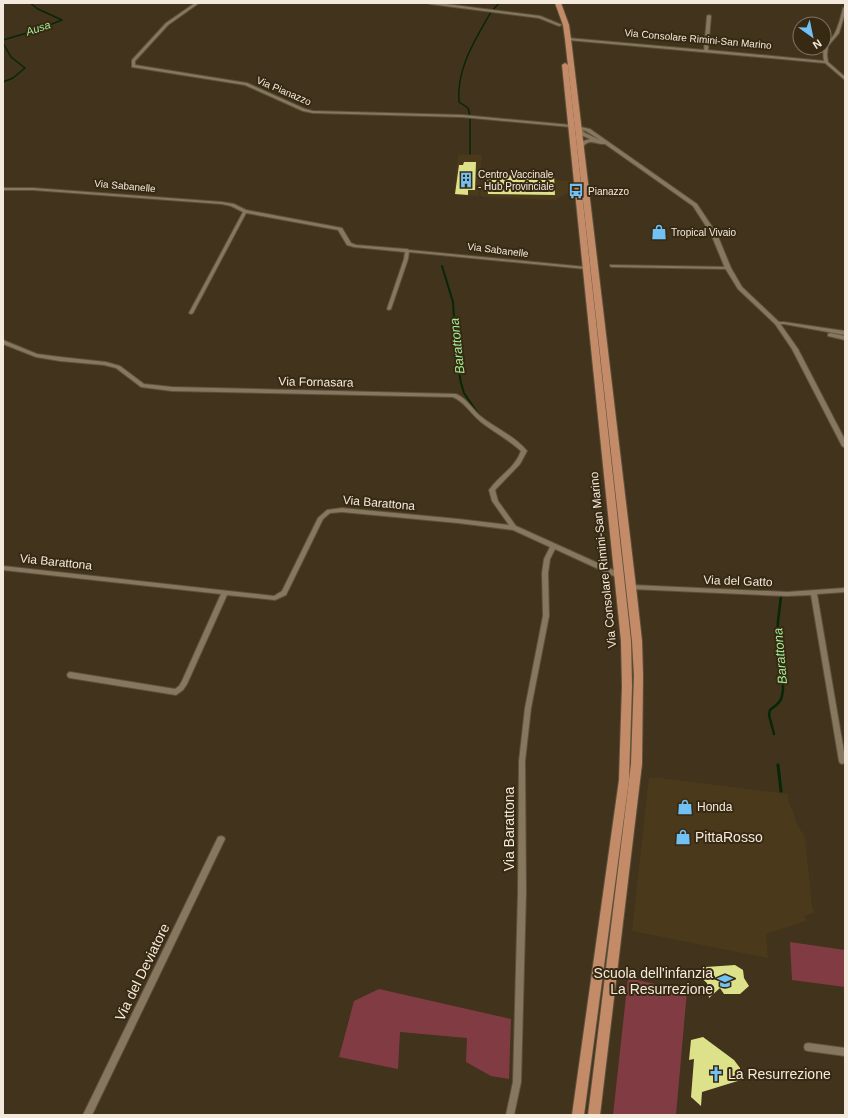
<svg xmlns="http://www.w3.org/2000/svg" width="848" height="1118" font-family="Helvetica,sans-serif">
	<rect width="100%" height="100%" fill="#41331c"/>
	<!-- built -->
	<g fill="#4b391b">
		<path d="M458 154 482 155 479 196 454 195Z"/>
		<path d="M482 175 554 176 555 180 570 181 571 190 567 194 555 200 487 197 480 196Z"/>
		<path d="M649 778H659L788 794V801L794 813 796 823 805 837 812 907 815 913 804 916 807 921 768 933 766 936 768 958 632 931Z"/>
	</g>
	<!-- green -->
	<g fill="#813b43">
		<path d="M790 942 845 950V987L792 980Z"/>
		<path d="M628 978 687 991 676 1115H613Z"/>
		<path d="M379 989 511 1019 509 1079 491 1076 466 1062 467 1038 400 1032 398 1069 339 1057 354 1001Z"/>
	</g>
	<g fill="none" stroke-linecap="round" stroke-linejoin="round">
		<!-- stream-far3 -->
		<g stroke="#082707" stroke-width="1.5">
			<path d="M493 10 499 3"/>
			<path d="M3 40 34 31 62 20 38 9 30 3"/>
			<path d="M3 43 11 57 25 68 13 78 3 82"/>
			<path d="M470 116 468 108 459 102C456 69 475 40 491 12"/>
			<path d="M470 119V154"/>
		</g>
		<!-- stream-far2 -->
		<path stroke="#082707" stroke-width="2" d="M442 266 453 302 457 361 461 383 464 393 481 418"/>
		<!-- stream-far1 -->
		<path stroke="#082707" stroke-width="2.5" d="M774 734 769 715 770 710C775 706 781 703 782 696 786 680 778 663 777 647 776 630 779 614 781 597"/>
		<!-- stream -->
		<path stroke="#082707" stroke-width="3" d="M778 765 781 791"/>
	</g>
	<!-- building -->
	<g fill="#dde28a">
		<path d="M464 162H476L475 190H468V195L455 194 459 165H463Z"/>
		<path d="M487 175 554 176 555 195 488 194Z"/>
		<path d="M735 965 743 970 744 978 749 986 740 994H724L720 988 709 998 707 983 697 974 706 967Z"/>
		<path d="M703 1037 734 1060 740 1068 741 1080 702 1092 701 1106 691 1097 694 1059 689 1060 691 1040Z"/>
	</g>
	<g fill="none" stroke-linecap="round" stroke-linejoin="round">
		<defs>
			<g id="minor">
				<path d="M195 3H199L168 25 135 61V65L247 83 305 109 313 111 462 115 571 125 573 126 571 127 462 117 313 113 303 111 245 85 132 67V60L166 23Z"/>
				<path d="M428 3H438L540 16 562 25 559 26 539 18 430 4Z"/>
				<path d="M845 7V13L839 33 828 46 827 55 828 62 845 77V80L825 63 568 40 566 39 568 38 704 50 707 16 709 15 711 16 708 50 824 61C821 42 828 46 835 33 839 25 841 16 843 8Z"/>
				<path d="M3 188H33L222 202 234 204 246 210 342 228 351 243 356 245 405 249H407L409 250 586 267 588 268 586 269 409 252 408 259 391 309 389 310 387 309 404 259 405 252 354 247 347 245 338 230 246 213 193 313 191 314 189 313 243 212 231 206 222 204 33 190H3Z"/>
				<path d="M610 265 728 267 730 268 728 269 612 267 610 266Z"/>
				<path d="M775 322H784L845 331V335L784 324H775Z"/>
				<path d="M830 333 845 336V340L828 336V334Z"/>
				<path d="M3 340 37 354 60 357 106 362 120 366 144 384 172 387 456 394C466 398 471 407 479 415 494 428 514 435 527 451L520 464 495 490 498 501 516 526 622 574 623 576 622 578H618L555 549 550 559 548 573 549 616 531 708 525 761 526 892 521 1082 514 1115H506L513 1082 518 892 519 761 525 708 543 616 542 573 544 559 550 547 513 530 458 523 342 512 330 513 323 519 286 595 275 600 227 595 187 684 183 690 176 695 70 678 68 677 67 675 68 673 70 672 175 689 179 686 182 681 221 594 3 570V566L274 596 282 591 318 518 327 510 342 508 458 519 509 525 492 501 489 490C499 476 515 468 521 451 509 440 494 432 481 422 471 414 465 402 453 397L172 391 141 387 116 368 104 365 60 361 36 357 3 344Z"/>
				<path d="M628 583H630L633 585 787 592 845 588V592L817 594 845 758 844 763 842 764 840 763 839 761 811 595 787 596 631 589H629L627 585Z"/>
				<path d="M221 836 224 837 225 839 224 841 92 1115H83L218 837Z"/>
				<path d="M808 1043 845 1048V1056L808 1051 805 1050 804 1047 805 1044Z"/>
			</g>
			<path id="tertiary" d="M571 125 590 129 697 204 717 234 731 268 742 287 779 322 798 349 845 440V448L842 446 792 349 775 324 738 289 725 268 711 234 693 206 605 144C595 145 590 137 582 148H578V146L583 141 590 139 581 135 576 128 571 127ZM582 130 586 131 600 140 585 133Z"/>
			<g id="primary">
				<path d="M555 3H561L569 25 571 39 636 587 642 641 643 676 642 764 600 1115H588L631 764 634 676 632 641 626 587 565 39 563 25Z"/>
				<path d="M565 63 568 65 631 641 632 686 629 780 584 1115H572L619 780 622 686 621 641 562 65Z"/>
			</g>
		</defs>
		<!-- minor casing -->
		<use href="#minor" stroke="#5d513c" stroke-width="2"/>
		<!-- tertiary casing -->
		<use href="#tertiary" stroke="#5d513c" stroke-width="2"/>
		<!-- primary casing -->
		<use href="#primary" stroke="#5d513c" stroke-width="2"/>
		<!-- minor -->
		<use href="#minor" fill="#86775e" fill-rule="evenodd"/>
		<!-- tertiary -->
		<use href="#tertiary" fill="#86775e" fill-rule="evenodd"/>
		<!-- primary -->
		<use href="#primary" fill="#c48b68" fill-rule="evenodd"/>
	</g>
	<!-- icons -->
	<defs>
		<symbol id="building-bare" viewBox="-9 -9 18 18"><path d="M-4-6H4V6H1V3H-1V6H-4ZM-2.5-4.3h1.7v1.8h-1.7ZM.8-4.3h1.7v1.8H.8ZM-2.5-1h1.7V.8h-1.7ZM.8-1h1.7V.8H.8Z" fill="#71c1f5" stroke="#372912" stroke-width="2.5" paint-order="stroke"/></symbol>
		<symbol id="bus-bare" viewBox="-9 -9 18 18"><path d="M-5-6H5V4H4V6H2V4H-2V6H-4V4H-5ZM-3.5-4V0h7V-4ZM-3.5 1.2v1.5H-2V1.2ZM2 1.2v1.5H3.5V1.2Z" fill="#71c1f5" stroke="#372912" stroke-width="2.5" paint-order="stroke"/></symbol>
		<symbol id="shop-bare" viewBox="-9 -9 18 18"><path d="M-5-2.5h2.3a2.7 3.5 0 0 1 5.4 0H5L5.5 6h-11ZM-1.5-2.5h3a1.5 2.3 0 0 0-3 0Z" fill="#71c1f5" stroke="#372912" stroke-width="2.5" paint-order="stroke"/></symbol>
		<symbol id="school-bare" viewBox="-9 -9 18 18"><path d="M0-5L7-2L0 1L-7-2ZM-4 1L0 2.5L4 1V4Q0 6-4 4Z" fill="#71c1f5" stroke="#372912" stroke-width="2.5" paint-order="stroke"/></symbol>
		<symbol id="church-bare" viewBox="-9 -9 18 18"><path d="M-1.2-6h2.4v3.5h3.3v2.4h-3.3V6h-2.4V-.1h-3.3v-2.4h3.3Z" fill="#71c1f5" stroke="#372912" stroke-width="2.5" paint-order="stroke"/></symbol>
	</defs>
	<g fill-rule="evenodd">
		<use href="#building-bare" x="455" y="169" width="22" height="22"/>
		<use href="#bus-bare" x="565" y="180" width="22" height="22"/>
		<use href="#shop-bare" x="648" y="221" width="22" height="22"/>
		<use href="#shop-bare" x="674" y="796" width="22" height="22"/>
		<use href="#shop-bare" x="672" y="826" width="22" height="22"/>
		<use href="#school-bare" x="714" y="970" width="22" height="22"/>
		<use href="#church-bare" x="705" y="1063" width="22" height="22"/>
	</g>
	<g text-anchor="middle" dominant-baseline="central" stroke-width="4" stroke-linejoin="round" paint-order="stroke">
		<!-- far-street labels -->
		<g font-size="10" fill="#f3eadd" stroke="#372912">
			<text transform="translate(698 39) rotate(5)">Via Consolare Rimini-San Marino</text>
			<text transform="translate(284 91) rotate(23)">Via Pianazzo</text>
			<text transform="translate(125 186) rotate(5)">Via Sabanelle</text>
			<text transform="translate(498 250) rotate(7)">Via Sabanelle</text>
		</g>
		<!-- far-poi labels -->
		<g font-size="10" fill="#f3eadd" stroke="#372912" text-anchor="start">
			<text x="478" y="174">Centro Vaccinale<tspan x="478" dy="12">- Hub Provinciale</tspan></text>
			<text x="588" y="191">Pianazzo</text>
			<text x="671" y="232">Tropical Vivaio</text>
		</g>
		<!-- far-water labels -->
		<g font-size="11" font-style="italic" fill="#9fef99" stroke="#372912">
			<text transform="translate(38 28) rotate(-19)">Ausa</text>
		</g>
		<!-- street labels -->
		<g font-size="12" fill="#f3eadd" stroke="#372912">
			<text transform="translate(316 382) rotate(1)">Via Fornasara</text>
			<text transform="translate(379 503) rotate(5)">Via Barattona</text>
			<text transform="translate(603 560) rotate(-96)">Via Consolare Rimini-San Marino</text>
			<text transform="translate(56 562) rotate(6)">Via Barattona</text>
			<text transform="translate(738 581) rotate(2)">Via del Gatto</text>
		</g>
		<!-- poi labels -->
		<g font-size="12" fill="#f3eadd" stroke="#372912" text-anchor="start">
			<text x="697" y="807">Honda</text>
		</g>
		<!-- water labels -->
		<g font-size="13" font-style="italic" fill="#9fef99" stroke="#372912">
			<text transform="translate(457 346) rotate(-96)">Barattona</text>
			<text transform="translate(780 656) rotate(-95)">Barattona</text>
		</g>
		<!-- near-street labels -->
		<g font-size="14" fill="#f3eadd" stroke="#372912">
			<text transform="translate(509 829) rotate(-90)">Via Barattona</text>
			<text transform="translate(142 972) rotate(-64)">Via del Deviatore</text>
		</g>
		<!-- near-poi labels -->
		<g font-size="14" fill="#f3eadd" stroke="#372912" text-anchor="start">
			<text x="695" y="837">PittaRosso</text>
			<text x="713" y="973" text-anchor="end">Scuola dell'infanzia<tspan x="713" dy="16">La Resurrezione</tspan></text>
			<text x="728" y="1074">La Resurrezione</text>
		</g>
	</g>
	<!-- border -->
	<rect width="848" height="1118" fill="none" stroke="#f3eadd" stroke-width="8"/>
	<!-- north arrow -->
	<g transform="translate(812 36) rotate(147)"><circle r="19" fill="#372912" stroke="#827663"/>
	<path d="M0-3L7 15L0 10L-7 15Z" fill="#71c1f5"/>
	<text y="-6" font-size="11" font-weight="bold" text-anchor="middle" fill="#f3eadd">N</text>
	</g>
</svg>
